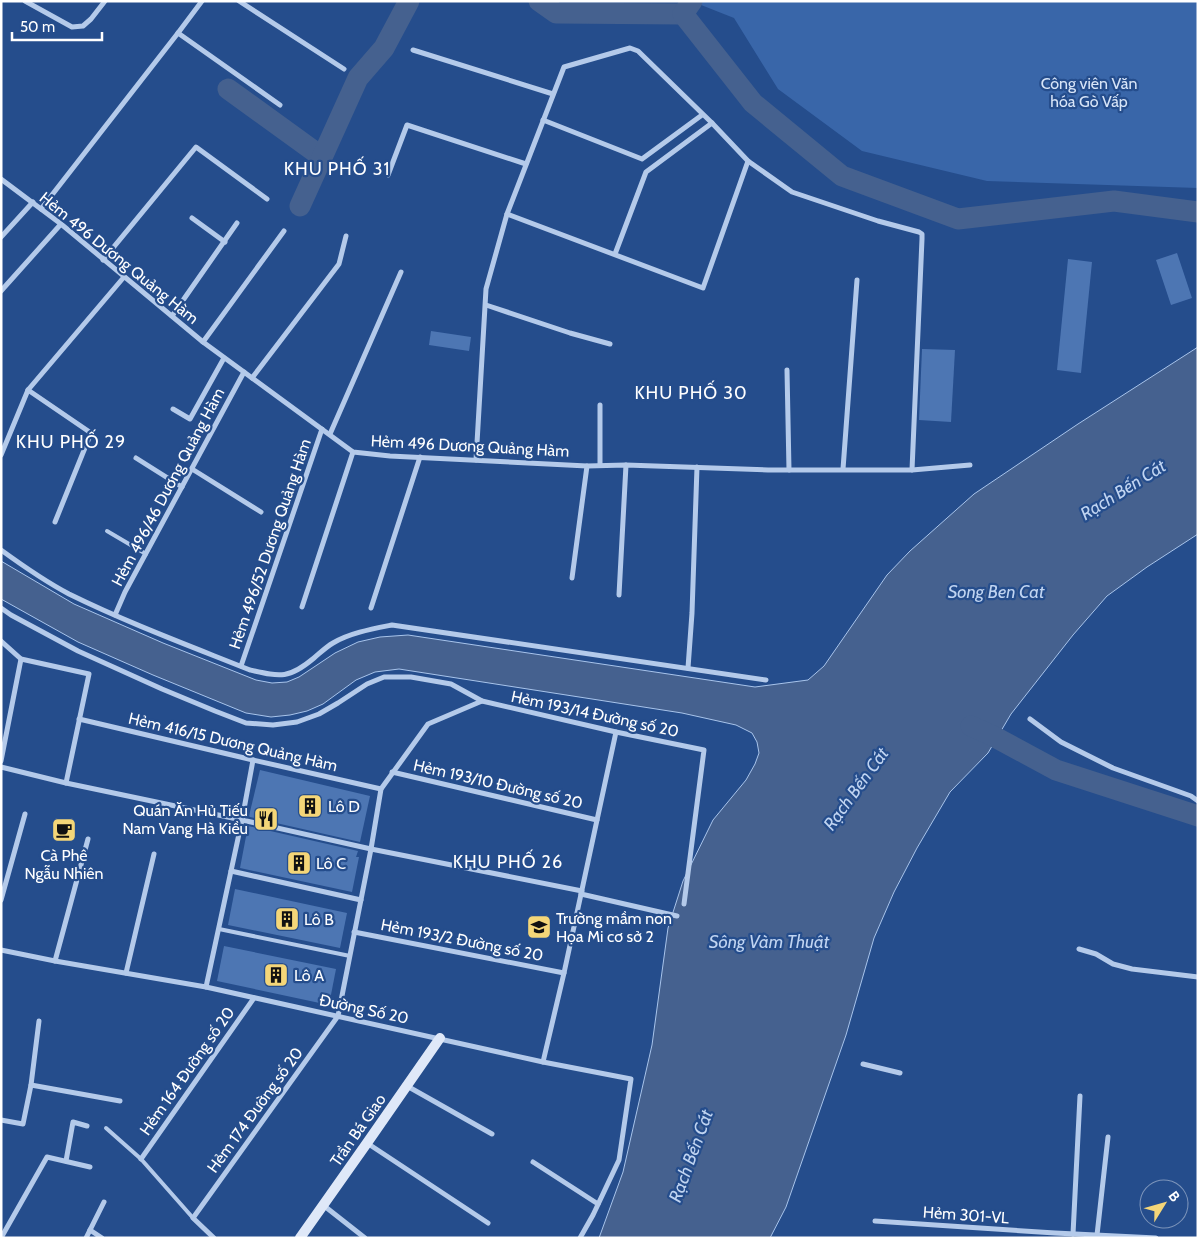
<svg xmlns="http://www.w3.org/2000/svg" width="1199" height="1239" font-family="Cabin,sans-serif">
	<rect width="100%" height="100%" fill="#254d8c"/>
	<!-- green -->
	<path fill="#3966a9" d="M691 1H1198V188L987 181 862 151 778 89 734 18Z"/>
	<!-- water -->
	<path fill="#45618f" stroke="#a8c4eb" d="M1198 347V534L1147 567 1107 596 1073 635 1011 714 988 753 950 792 917 848 894 892 874 938 846 1035 786 1207 770 1238H599L623 1172 652 1045 668 928 683 881 713 820 746 780 755 764 759 753 757 742 752 733 736 725 682 713 399 669 375 672 356 680 323 704 307 711 290 715 271 717 246 713 153 675 78 642 1 599V561L74 604 163 643 256 680 272 683 287 682 299 677 335 653 358 642 380 637 408 635 755 687 808 680 824 666 887 575 910 551 974 494 1078 424Z"/>
	<g fill="none" stroke-linecap="round" stroke-linejoin="round">
		<!-- river -->
		<g stroke="#45618f" stroke-width="21">
			<path d="M539 1 556 13 683 14"/>
			<path d="M692 1 683 14 753 103 842 176 958 219 1114 201 1198 212"/>
			<path d="M228 89 322 157"/>
			<path d="M300 206 358 78 384 48 409 1"/>
			<path d="M971 726 993 736 1056 770 1198 816"/>
		</g>
	</g>
	<!-- building -->
	<g fill="#4d76b3">
		<path d="M1177 253 1192 298 1171 305 1156 260Z"/>
		<path d="M1068 259 1092 262 1081 373 1057 370Z"/>
		<path d="M431 331 471 337 469 351 429 345Z"/>
		<path d="M922 349 955 350 951 422 919 420Z"/>
		<path d="M260 770 370 796 360 842 250 817 249 816Z"/>
		<path d="M248 826 358 851 356 857H359L352 892 240 868Z"/>
		<path d="M235 889 347 913 340 948 228 925Z"/>
		<path d="M224 946 336 969 329 1005 217 981Z"/>
	</g>
	<g fill="none" stroke-linecap="round" stroke-linejoin="round">
		<!-- lane -->
		<g stroke="#b4caea" stroke-width="4">
			<path d="M107 531 146 554"/>
			<path d="M219 929 350 956"/>
			<path d="M106 1128 141 1159 193 1218"/>
		</g>
		<!-- street -->
		<g stroke="#b4caea" stroke-width="5">
			<path d="M25 1 72 27 83 26 91 19 105 1"/>
			<path d="M239 1 344 69"/>
			<path d="M178 33 280 105"/>
			<path d="M413 50 553 94"/>
			<path d="M543 120 642 159 702 115"/>
			<path d="M388 175 407 125 526 164"/>
			<path d="M1 179 61 224 203 342 353 452 390 456 587 466 626 465 768 470H912L970 465"/>
			<path d="M41 209 178 33 202 1"/>
			<path d="M507 214 703 288 748 161"/>
			<path d="M192 218 225 242"/>
			<path d="M1 237 33 202"/>
			<path d="M615 254 646 172 712 123"/>
			<path d="M103 260 196 147 267 199"/>
			<path d="M1 291 61 224"/>
			<path d="M486 305 570 333 610 344"/>
			<path d="M172 316 237 223"/>
			<path d="M203 342 284 231"/>
			<path d="M787 370 789 470"/>
			<path d="M252 378 339 264 346 236"/>
			<path d="M28 390 91 433 55 522"/>
			<path d="M600 405V465"/>
			<path d="M173 409 190 419 224 358"/>
			<path d="M330 434 401 272"/>
			<path d="M1 455 28 390 124 277"/>
			<path d="M136 458 182 487"/>
			<path d="M476 460 486 289 507 214 564 67 630 48 638 51 712 123 748 161 792 192 878 221 919 232 922 234V239L912 470"/>
			<path d="M192 469 261 512"/>
			<path d="M843 469 857 280"/>
			<path d="M1 550C23 566 46 582 69 594 128 623 190 646 250 670 281 677 289 679 314 658 320 653 326 647 333 643 350 633 372 629 392 625L766 680"/>
			<path d="M572 578 587 466"/>
			<path d="M619 595 626 465"/>
			<path d="M302 607 353 452"/>
			<path d="M1 608 11 615 78 651 162 689 215 711 246 723 273 725 297 722 319 714 338 703 367 684 384 677H411L451 684 482 701 616 732 704 750 684 904"/>
			<path d="M371 608 420 457"/>
			<path d="M115 615 125 592 244 372"/>
			<path d="M1 641 21 659 89 674 66 783"/>
			<path d="M241 666 322 429"/>
			<path d="M688 668 692 613 697 467"/>
			<path d="M79 719 253 760 381 789"/>
			<path d="M1030 719 1061 742 1113 768 1191 796 1198 801"/>
			<path d="M1 761 21 659"/>
			<path d="M1 767 66 783 242 820 371 849 582 891"/>
			<path d="M392 772 597 820"/>
			<path d="M231 871 361 900"/>
			<path d="M581 894 677 916"/>
			<path d="M1 900 25 814"/>
			<path d="M354 932 564 973"/>
			<path d="M1079 949 1096 954 1113 964 1132 969 1198 977"/>
			<path d="M1 950 55 961 206 987 543 1062 631 1079 619 1160 593 1215 580 1238"/>
			<path d="M55 961 88 839"/>
			<path d="M126 973 154 854"/>
			<path d="M206 987 242 820 253 760"/>
			<path d="M543 1062 564 973 616 732"/>
			<path d="M863 1064 900 1073"/>
			<path d="M31 1085 120 1101"/>
			<path d="M407 1086 492 1134"/>
			<path d="M1 1120 23 1124 31 1085 39 1021"/>
			<path d="M367 1143 488 1223"/>
			<path d="M141 1159 254 998"/>
			<path d="M66 1161 73 1122 87 1126"/>
			<path d="M533 1162 598 1204"/>
			<path d="M323 1205 365 1238"/>
			<path d="M875 1221 1055 1233 1156 1238"/>
			<path d="M90 1230 102 1238"/>
			<path d="M1073 1234 1080 1096"/>
			<path d="M1097 1235 1108 1137"/>
			<path d="M1 1238 47 1157 90 1167"/>
			<path d="M86 1238 104 1202"/>
			<path d="M214 1238 193 1218 338 1016 371 849 381 789 428 724 482 701"/>
		</g>
		<!-- secondary -->
		<path stroke="#dfe8f8" stroke-width="10" d="M300 1238 367 1143 440 1038"/>
	</g>
	<!-- icons -->
	<defs>
		<symbol id="building-square" viewBox="-11 -11 22 22"><rect x="-9" y="-9" width="18" height="18" rx="4" fill="#f4d678" stroke="#254d8c"/><path d="M-4-6H4V6H1V3H-1V6H-4ZM-2.5-4.3h1.7v1.8h-1.7ZM.8-4.3h1.7v1.8H.8ZM-2.5-1h1.7V.8h-1.7ZM.8-1h1.7V.8H.8Z" fill="#111"/></symbol>
		<symbol id="restaurant-square" viewBox="-11 -11 22 22"><rect x="-9" y="-9" width="18" height="18" rx="4" fill="#f4d678" stroke="#254d8c"/><path d="M-5-6h1v4h1v-4h1v4h1v-4h1v5L-1.5 .5V6h-2V.5L-5-1ZM5-6V6H3V1.5H1.5Q1.5-4 5-6Z" fill="#111"/></symbol>
		<symbol id="cafe-square" viewBox="-11 -11 22 22"><rect x="-9" y="-9" width="18" height="18" rx="4" fill="#f4d678" stroke="#254d8c"/><path d="M-5.5-4.5H6V0H3Q3 3.5 0 3.5H-2.5Q-5.5 3.5-5.5 0ZM3-3.2v2h1.7v-2ZM-6 4.5H4V6H-6Z" fill="#111"/></symbol>
		<symbol id="school-square" viewBox="-11 -11 22 22"><rect x="-9" y="-9" width="18" height="18" rx="4" fill="#f4d678" stroke="#254d8c"/><path d="M0-5L7-2L0 1L-7-2ZM-4 1L0 2.5L4 1V4Q0 6-4 4Z" fill="#111"/></symbol>
	</defs>
	<g fill-rule="evenodd">
		<use href="#building-square" x="296" y="792" width="28" height="28"/>
		<use href="#restaurant-square" x="252" y="805" width="28" height="28"/>
		<use href="#cafe-square" x="50" y="816" width="28" height="28"/>
		<use href="#building-square" x="285" y="849" width="28" height="28"/>
		<use href="#building-square" x="273" y="905" width="28" height="28"/>
		<use href="#school-square" x="525" y="913" width="28" height="28"/>
		<use href="#building-square" x="262" y="961" width="28" height="28"/>
	</g>
	<g text-anchor="middle" dominant-baseline="central" stroke-width="4.5" stroke-linejoin="round" paint-order="stroke">
		<!-- park labels -->
		<g font-size="16" fill="#d8e5f8" stroke="#254d8c">
			<text x="1089" y="83">Công viên Văn<tspan x="1089" dy="18">hóa Gò Vấp</tspan></text>
		</g>
		<!-- street labels -->
		<g font-size="16" fill="#fff" stroke="#254d8c">
			<text transform="translate(119 258) rotate(39)">Hẻm 496 Dương Quảng Hàm</text>
			<text transform="translate(470 446) rotate(3)">Hẻm 496 Dương Quảng Hàm</text>
			<text transform="translate(168 487) rotate(-62)">Hẻm 496/46 Dương Quảng Hàm</text>
			<text transform="translate(270 544) rotate(-71)">Hẻm 496/52 Dương Quảng Hàm</text>
			<text transform="translate(595 714) rotate(12)">Hẻm 193/14 Đường số 20</text>
			<text transform="translate(233 742) rotate(13)">Hẻm 416/15 Dương Quảng Hàm</text>
			<text transform="translate(498 784) rotate(13)">Hẻm 193/10 Đường số 20</text>
			<text transform="translate(462 940) rotate(11)">Hẻm 193/2 Đường số 20</text>
			<text transform="translate(364 1009) rotate(12)">Đường Số 20</text>
			<text transform="translate(187 1071) rotate(-55)">Hẻm 164 Đường số 20</text>
			<text transform="translate(255 1110) rotate(-54)">Hẻm 174 Đường số 20</text>
			<text transform="translate(358 1130) rotate(-55)">Trần Bá Giao</text>
			<text transform="translate(966 1215) rotate(4)">Hẻm 301-VL</text>
		</g>
		<!-- poi labels -->
		<g font-size="16" fill="#fff" stroke="#254d8c" text-anchor="start">
			<text x="328" y="806">Lô D</text>
			<text x="248" y="810" text-anchor="end">Quán Ăn Hủ Tiếu<tspan x="248" dy="18">Nam Vang Hà Kiều</tspan></text>
			<text x="64" y="855" text-anchor="middle">Cà Phê<tspan x="64" dy="18">Ngẫu Nhiên</tspan></text>
			<text x="316" y="863">Lô C</text>
			<text x="556" y="918">Trường mầm non<tspan x="556" dy="18">Họa Mi cơ sở 2</tspan></text>
			<text x="304" y="919">Lô B</text>
			<text x="294" y="975">Lô A</text>
		</g>
		<!-- neighbourhood labels -->
		<g font-size="18" letter-spacing="1" fill="#fff" stroke="#254d8c">
			<text x="337" y="169">KHU PHỐ 31</text>
			<text x="691" y="393">KHU PHỐ 30</text>
			<text x="71" y="442">KHU PHỐ 29</text>
			<text x="508" y="862">KHU PHỐ 26</text>
		</g>
		<!-- water labels -->
		<g font-size="18" font-style="italic" fill="#c0d4f1" stroke="#254d8c">
			<text transform="translate(1123 490) rotate(-32)">Rạch Bến Cát</text>
			<text x="996" y="592">Song Ben Cat</text>
			<text transform="translate(856 789) rotate(-54)">Rạch Bến Cát</text>
			<text x="769" y="942">Sông Vàm Thuật</text>
			<text transform="translate(691 1156) rotate(-70)">Rạch Bến Cát</text>
		</g>
	</g>
	<!-- border -->
	<rect width="1199" height="1239" fill="none" stroke="#ffffff" stroke-width="5"/>
	<!-- north arrow -->
	<g transform="translate(1164 1204) rotate(53)"><circle r="24" fill="#254d8c" stroke="#7c94ba"/>
	<path d="M0-4L9 19L0 12L-9 19Z" fill="#f4d678"/>
	<text y="-8" font-size="14" font-weight="bold" text-anchor="middle" fill="#ffffff">B</text>
	</g>
	<!-- scale -->
	<path d="M12 32v8h90v-8" fill="none" stroke="#ffffff" stroke-width="2.5"/>
	<text x="20" y="32" font-size="15" fill="#ffffff" stroke="#254d8c" stroke-width="4" paint-order="stroke">50 m</text>
</svg>
